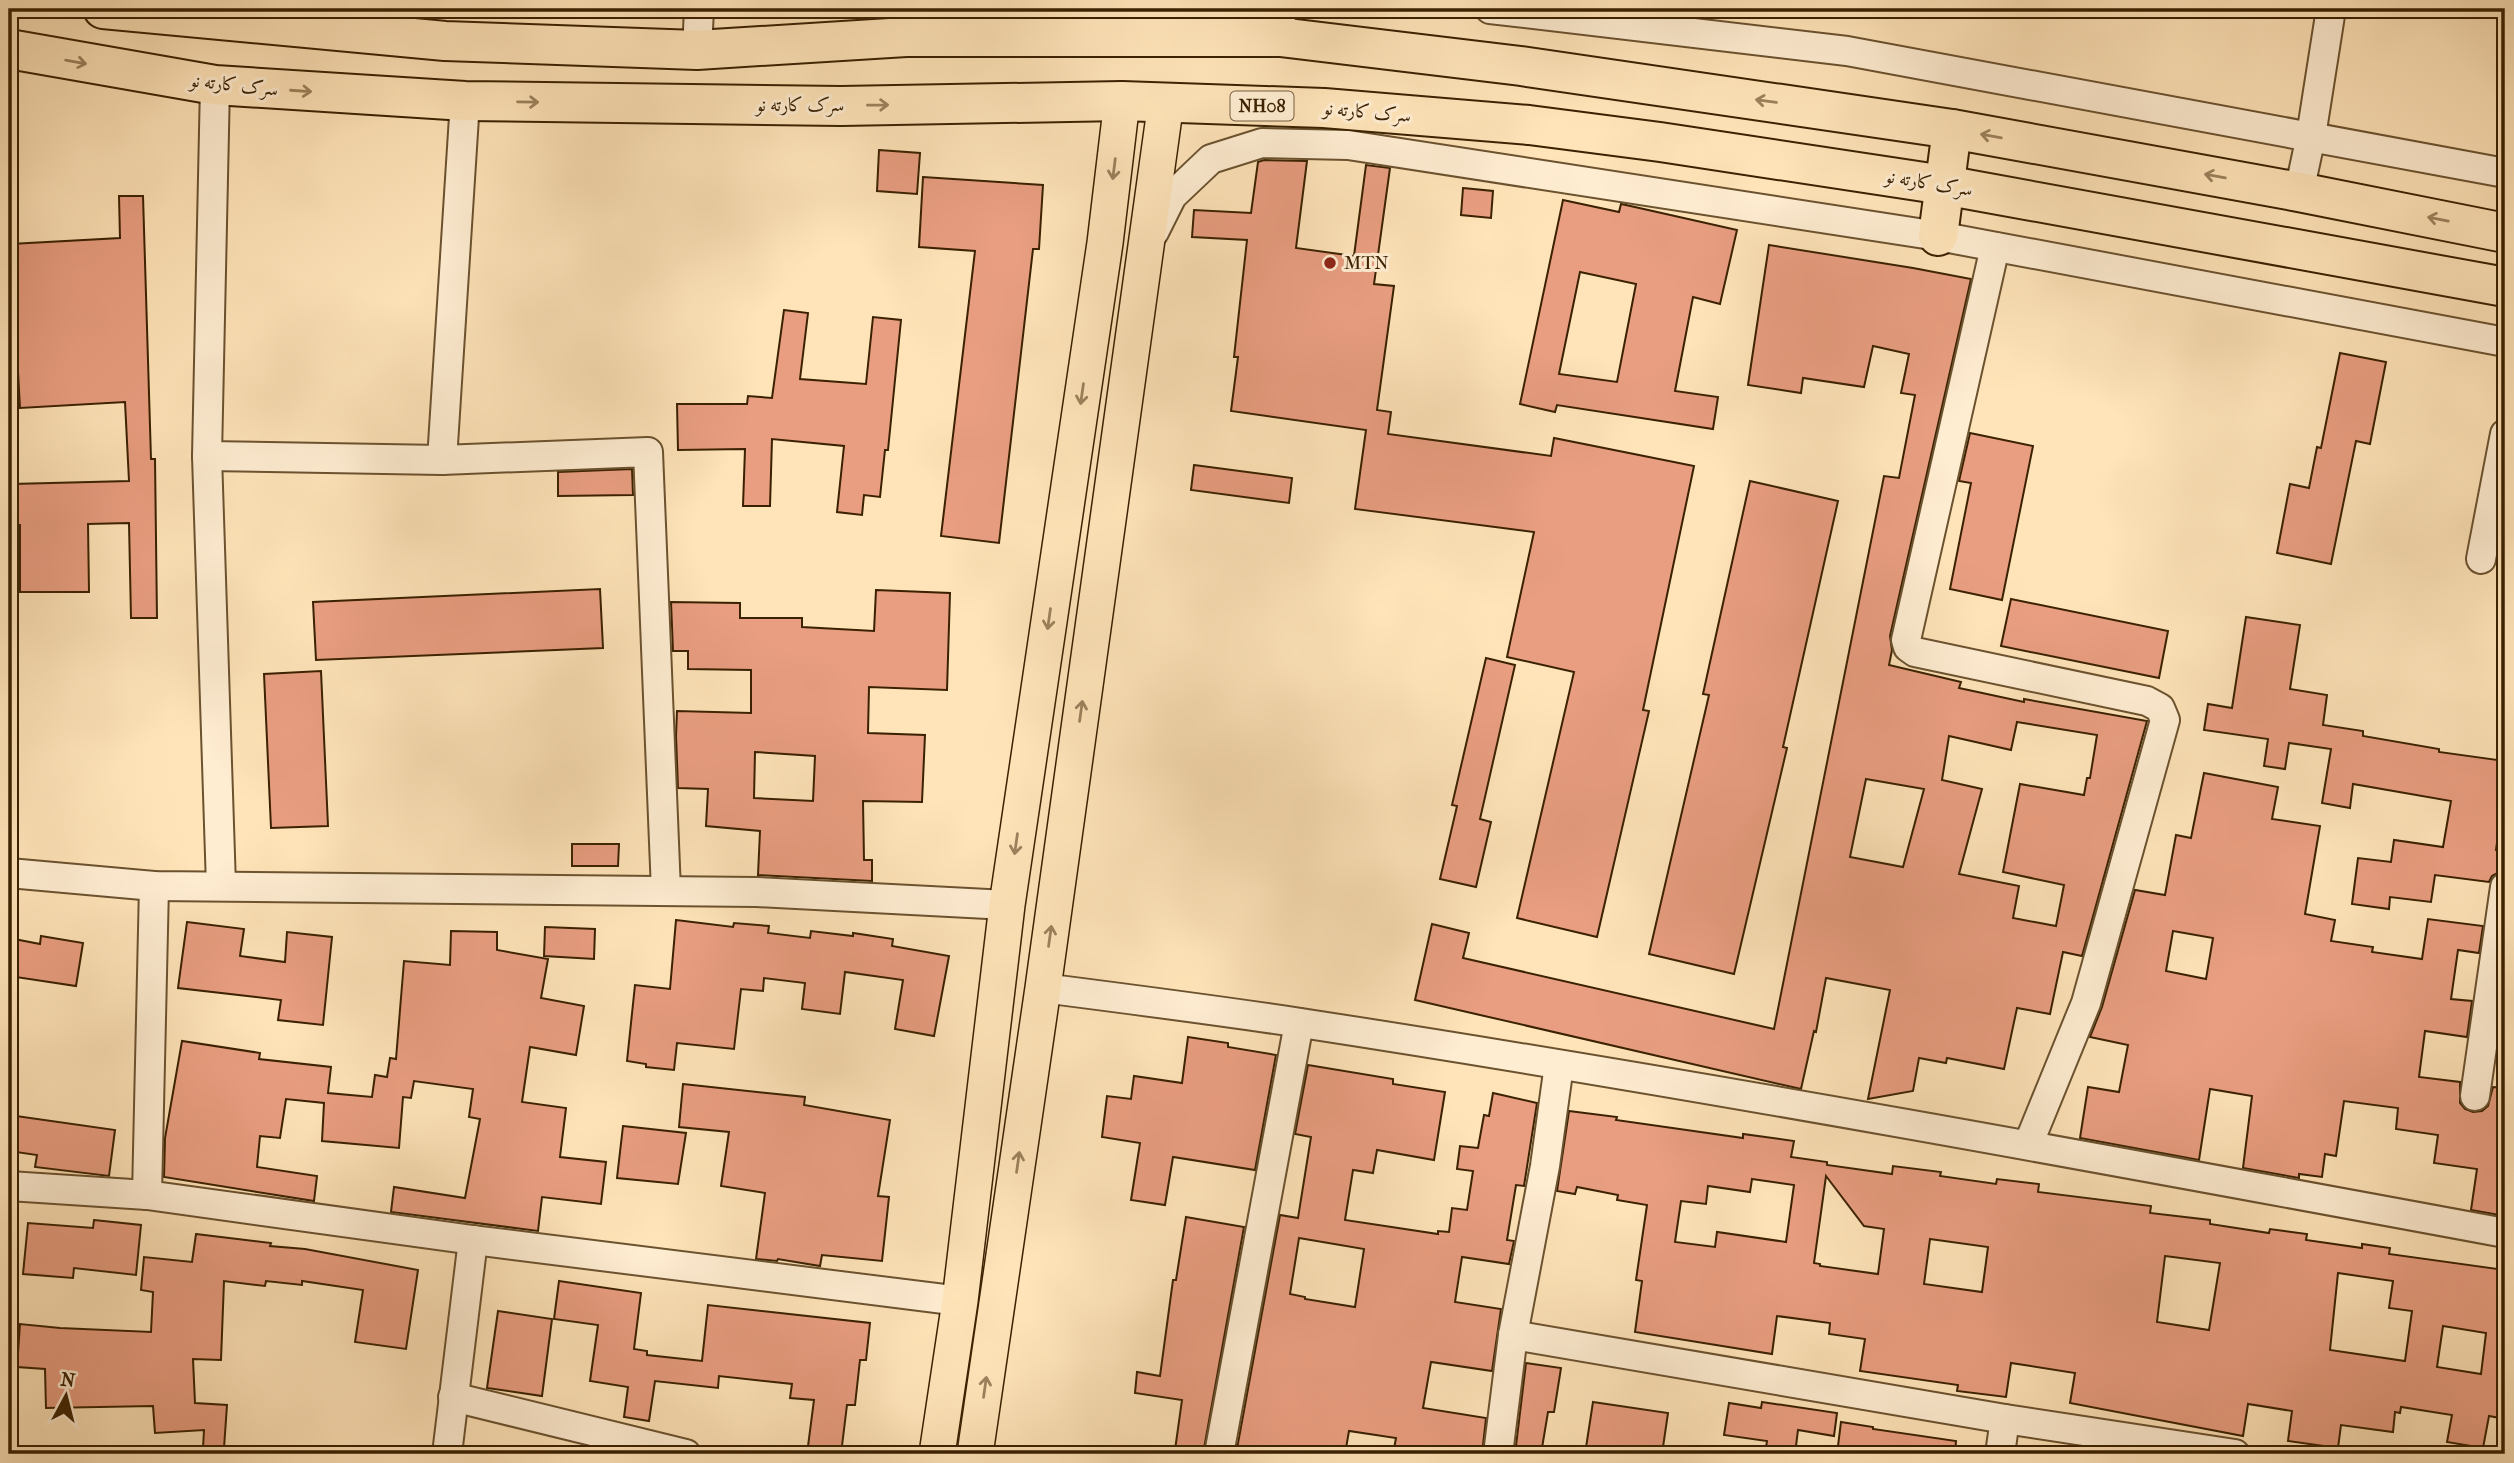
<svg xmlns="http://www.w3.org/2000/svg" width="2514" height="1463" font-family="'IM FELL French Canon',Amiri,serif">
	<rect width="100%" height="100%" fill="#ffe4b9"/>
	<filter id="stains"><feTurbulence type="fractalNoise" baseFrequency=".00286" numOctaves="4"/><feColorMatrix values="0 0 0 0 .2 0 0 0 0 .09 0 0 0 0 .02 0 0 0 .5 -.17"/></filter>
	<radialGradient id="worn" r=".72"><stop offset=".6" stop-color="#630" stop-opacity="0"/><stop offset="1" stop-color="#630" stop-opacity=".3"/></radialGradient>
	<!-- building -->
	<g fill="#e99e81" stroke="#3a2101" stroke-width="2" fill-rule="evenodd">
		<path d="M879 150 920 153 917 194 877 191Z"/>
		<path d="M1264 160 1307 161 1296 248 1354 256 1366 165 1390 168 1374 284 1394 286 1377 410 1391 412 1388 434 1551 456 1554 438 1694 466 1643 710 1649 711 1597 937 1517 918 1574 672 1507 657 1534 532 1355 509 1366 430 1231 411 1238 357H1234L1247 240 1192 237 1194 210 1251 213 1258 162Z"/>
		<path d="M923 177 1043 185 1039 249H1033L999 543 941 536 975 251 919 247Z"/>
		<path d="M1463 188 1493 191 1491 218 1461 215Z"/>
		<path d="M119 196H143L151 459H155L157 618H131L129 523 88 524 89 592H20V525H13L12 484 129 481 125 402 20 408 11 244 120 238Z"/>
		<path d="M1563 200 1619 212 1621 204 1626 205 1737 230 1720 304 1693 297 1675 391 1718 397 1713 429 1557 405 1555 412 1520 404ZM1580 272 1636 284 1617 382 1559 374Z"/>
		<path d="M1769 245 1913 268 1971 279 1890 636 1892 650 1889 665 1961 682 1959 688 2024 702V699L2147 721 2082 956 2063 952 2050 1014 2017 1008 2004 1069 1947 1058 1946 1063 1919 1058 1913 1091 1868 1099 1890 990 1826 978 1816 1032 1814 1031 1801 1089 1415 1000 1432 924 1469 933 1463 958 1774 1029 1884 476 1899 478 1915 395 1901 393 1909 354 1873 346 1864 387 1803 378 1801 393 1748 385ZM2017 722 2097 735 2090 778H2087L2084 795 2020 784 2003 872 2064 885 2056 926 2013 918 2019 886 1959 874 1982 789 1942 780 1949 736 2011 750ZM1866 779 1924 789 1903 867 1850 857Z"/>
		<path d="M784 310 808 313 800 379 866 384 873 317 901 320 888 450H885L880 497 864 495 862 515 837 512 844 446 772 439 770 506H743L745 449 678 450 677 404H747L748 396 772 398Z"/>
		<path d="M2340 353 2386 362 2370 444 2356 441 2331 564 2277 553 2290 484 2309 488 2317 447 2321 448Z"/>
		<path d="M1970 433 2033 446 2002 600 1950 589 1971 483 1959 481Z"/>
		<path d="M1194 465 1292 478 1289 503 1191 490Z"/>
		<path d="M632 469 633 495 558 496V472Z"/>
		<path d="M1750 481 1838 501 1783 747 1787 748 1734 974 1649 954 1709 695 1703 694Z"/>
		<path d="M600 589 603 648 316 660 313 602Z"/>
		<path d="M876 590 950 593 947 690 869 687 868 733 925 735 922 802 863 801 864 860H872V881L758 875 760 831 706 826 708 789 678 788 676 736 677 711 751 713V670L688 669V651H673L671 602 740 603V618H802V627L874 631ZM755 752 815 756 813 801 754 798Z"/>
		<path d="M2011 599 2168 631 2159 678 2001 646Z"/>
		<path d="M2246 617 2300 625 2290 689 2327 695 2323 725 2363 731V736L2439 749V752L2505 761V787L2496 850 2504 851 2501 871 2492 876 2489 882 2435 875 2431 902 2390 897 2389 909 2352 904 2358 858 2391 862 2394 840 2443 847 2451 801 2353 784 2350 808 2322 803 2331 749 2289 743 2285 769 2264 766 2268 739 2204 730 2208 704 2232 708Z"/>
		<path d="M1486 658 1515 665 1480 819 1491 822 1476 887 1440 879 1457 806 1452 805Z"/>
		<path d="M321 671 328 826 271 828 264 674Z"/>
		<path d="M2204 773 2278 787 2272 819 2320 826 2305 914 2335 920 2331 941 2373 947 2372 952 2422 959 2428 919 2483 926 2479 953 2458 950 2451 999 2472 1001 2467 1037 2425 1031 2419 1077 2460 1082V1103L2465 1109 2473 1112 2482 1111 2488 1106 2493 1087 2505 1088V1216L2471 1210 2477 1169 2434 1163 2438 1135 2396 1129 2398 1108 2344 1101 2336 1156 2325 1154 2322 1177 2299 1174V1178L2243 1168 2252 1096 2210 1089 2199 1160 2080 1138 2088 1087 2119 1092 2128 1045 2090 1037 2102 1007 2135 890 2165 895 2176 835 2191 838ZM2173 931 2213 938 2206 979 2166 971Z"/>
		<path d="M572 844H619L618 866H572Z"/>
		<path d="M676 920 733 927 734 923 769 926 768 933 810 938 811 931 853 936V933L893 939 892 946 949 956 934 1036 895 1029 903 980 845 972 840 1014 802 1009 805 983 764 978 763 991 741 989 734 1049 677 1043 674 1070 646 1067V1064L627 1061 635 985 670 989Z"/>
		<path d="M187 922 244 929 240 956 285 962 287 932 332 937 323 1025 278 1020 281 1000 178 988Z"/>
		<path d="M545 927 595 929 594 959 544 956Z"/>
		<path d="M451 931 497 932V950L548 959 541 998 584 1006 576 1055 530 1047 522 1102 566 1108 560 1157 606 1162 601 1204 542 1197 538 1231 391 1212 394 1187 465 1198 480 1119 469 1117 473 1089 414 1081 411 1098 403 1097 399 1148 322 1141 324 1103 286 1099 280 1138 260 1136 257 1167 317 1176 314 1201 164 1177 165 1138 182 1041 260 1053 259 1059 331 1067 328 1093 372 1097 375 1075 387 1077 390 1058 396 1059 404 961 450 965Z"/>
		<path d="M41 936 83 943 76 986 9 976V938L40 944Z"/>
		<path d="M1188 1037 1228 1043V1047L1276 1055 1255 1170 1173 1157 1165 1205 1131 1200 1140 1143 1102 1137 1107 1096 1131 1099 1134 1076 1182 1083Z"/>
		<path d="M1308 1065 1393 1079V1084L1445 1092 1434 1160 1377 1150 1373 1173 1353 1170 1345 1220 1438 1234V1231L1449 1232 1452 1208 1467 1210 1473 1171 1457 1169 1460 1146 1478 1148 1484 1115 1489 1116 1493 1093 1537 1103 1524 1186 1516 1185 1507 1240 1514 1241 1509 1264 1462 1257 1455 1302 1501 1309 1492 1371 1431 1362 1423 1408 1486 1418 1482 1454H1393L1396 1438 1349 1431 1345 1454H1286L1250 1449V1454H1236L1280 1215 1298 1218 1311 1137 1295 1134ZM1299 1238 1364 1249 1355 1307 1305 1299V1297L1290 1294Z"/>
		<path d="M683 1084 805 1097 804 1105 890 1120 878 1196 889 1197 882 1261 822 1255 820 1266 778 1259 777 1261 756 1259 765 1193 721 1186 729 1132 679 1127Z"/>
		<path d="M1569 1111 1617 1117 1616 1120 1743 1138V1134L1794 1141 1791 1157 1827 1162V1165L1892 1174 1893 1166 1941 1172 1940 1176 1996 1184 1997 1179 2039 1184 2038 1192 2151 1206 2150 1213 2210 1220V1224L2269 1233 2270 1229 2307 1234 2306 1240 2362 1248V1244L2390 1248 2389 1254 2505 1270V1419L2489 1416 2483 1448 2447 1442 2452 1415 2401 1407 2400 1413 2395 1412 2393 1432 2341 1425 2338 1448 2288 1441 2292 1411 2248 1404 2243 1436 2070 1403 2075 1373 2011 1363 2006 1397 1957 1391 1958 1385 1860 1371 1865 1339 1829 1334 1830 1323 1777 1316 1772 1354 1635 1332 1642 1281 1636 1280 1647 1205 1617 1200 1618 1195 1577 1187 1575 1194 1557 1191ZM1826 1176 1864 1226 1884 1229 1878 1274 1820 1266V1264L1814 1263ZM1752 1179 1794 1185 1786 1242 1717 1232 1715 1247 1675 1242 1681 1201 1706 1204 1708 1186 1750 1192ZM1930 1239 1988 1247 1982 1292 1924 1284ZM2165 1256 2220 1263 2209 1330 2157 1322ZM2338 1273 2393 1281 2389 1308 2412 1311 2405 1361 2330 1350ZM2443 1326 2486 1333 2481 1374 2437 1367Z"/>
		<path d="M9 1115 115 1130 109 1176 35 1167 37 1155 9 1151Z"/>
		<path d="M623 1126 686 1133 678 1184 617 1178Z"/>
		<path d="M1186 1217 1244 1227 1203 1454 1175 1450 1182 1400 1135 1393 1137 1372 1160 1376 1173 1280H1176Z"/>
		<path d="M94 1220 141 1225 136 1275 74 1268 73 1278 23 1274 28 1223 93 1228Z"/>
		<path d="M196 1234 271 1243 270 1246 305 1249 418 1270 406 1349 355 1342 363 1290 302 1281V1285L266 1281 265 1286 224 1281 221 1360 193 1359 195 1403 227 1405 224 1448H203L204 1430 155 1433 153 1406 46 1408 45 1369 17 1367 20 1324 60 1328 151 1332 153 1292 141 1290 144 1257 192 1262Z"/>
		<path d="M559 1281 641 1293 634 1349 647 1351V1355L702 1361 708 1305 870 1323 866 1360H860L855 1405H847L841 1454H807L814 1400 790 1398 792 1384 719 1376 718 1388 655 1381 649 1421 624 1417 628 1387 590 1381 598 1325 554 1319Z"/>
		<path d="M498 1311 552 1319 542 1396 487 1388Z"/>
		<path d="M1526 1363 1561 1368 1554 1412H1548L1541 1454H1515Z"/>
		<path d="M1593 1402 1668 1413 1662 1454H1585Z"/>
		<path d="M1762 1402 1837 1413 1834 1436 1798 1430 1795 1454H1765L1767 1441 1724 1435 1729 1403 1761 1408Z"/>
		<path d="M1841 1422 1873 1427V1429L1956 1441 1955 1454H1837Z"/>
	</g>
	<g fill="none" stroke-linecap="round" stroke-linejoin="round">
		<defs>
			<g id="minor">
				<path d="M1490 9 1847 51 2505 173"/>
				<path d="M906 36 955 9"/>
				<path d="M1280 37 1281 9"/>
				<path d="M697 50 699 9"/>
				<path d="M215 85 207 456 221 886"/>
				<path d="M465 101 442 460 648 452 666 891"/>
				<path d="M2299 192 2311 136 2331 9"/>
				<path d="M1154 232 1172 196 1211 159 1262 143 1348 145 1938 236 2505 342"/>
				<path d="M1995 247 1906 640 1908 647 1915 652 2147 701 2160 708 2165 720 2086 1003 2028 1145"/>
				<path d="M207 456 442 460"/>
				<path d="M2481 559 2505 434"/>
				<path d="M9 873 154 886 757 892 1007 905"/>
				<path d="M1043 988C1129 999 1215 1010 1301 1023 1704 1085 2105 1159 2505 1233"/>
				<path d="M2475 1096 2505 887"/>
				<path d="M9 1186 147 1195 473 1240 960 1301"/>
				<path d="M147 1195 154 886"/>
				<path d="M1513 1335 2005 1419 2235 1454"/>
				<path d="M453 1397 686 1454"/>
				<path d="M447 1454 473 1240"/>
				<path d="M1219 1454 1299 1023"/>
				<path d="M1498 1454 1513 1335 1545 1166 1559 1065"/>
				<path d="M2000 1454 2005 1419"/>
			</g>
			<g id="major">
				<path d="M937 1454 960 1301 1007 905 1105 243 1122 101"/>
				<path d="M975 1454 1043 988 1166 102"/>
			</g>
			<g id="highway">
				<path d="M103 9 445 41 697 50 906 37H1280L1521 66 1952 129 2299 192 2505 233"/>
				<path d="M9 49 215 85 465 101 841 106 1122 101 1324 108 1529 125 1660 142 1944 185 2505 287"/>
				<path d="M1938 236 1952 129"/>
			</g>
		</defs>
		<!-- minor casing -->
		<use href="#minor" stroke="#6b522f" stroke-width="32"/>
		<!-- major casing -->
		<use href="#major" stroke="#3a2101" stroke-width="38"/>
		<!-- highway casing -->
		<use href="#highway" stroke="#3a2101" stroke-width="42"/>
		<!-- minor -->
		<use href="#minor" stroke="#ffedd2" stroke-width="28"/>
		<!-- major -->
		<use href="#major" stroke="#ffe4b9" stroke-width="35"/>
		<!-- highway -->
		<use href="#highway" stroke="#ffe4b9" stroke-width="38"/>
	</g>
	<!-- one-way arrows -->
	<defs><path id="oneway-shaft" d="M-6 0H5M1.5-3L5.5 0L1.5 3" fill="none" stroke-width="1.6" stroke-linecap="round" stroke-linejoin="round" transform="scale(1.75)"/></defs>
	<g stroke="#9c825d">
		<use href="#oneway-shaft" transform="translate(76 62) rotate(10)"/>
		<use href="#oneway-shaft" transform="translate(301 91) rotate(4)"/>
		<use href="#oneway-shaft" transform="translate(1766 101) rotate(-172)"/>
		<use href="#oneway-shaft" transform="translate(528 102) rotate(1)"/>
		<use href="#oneway-shaft" transform="translate(878 105) rotate(-1)"/>
		<use href="#oneway-shaft" transform="translate(1991 136) rotate(-170)"/>
		<use href="#oneway-shaft" transform="translate(1114 169) rotate(97)"/>
		<use href="#oneway-shaft" transform="translate(2215 176) rotate(-170)"/>
		<use href="#oneway-shaft" transform="translate(2438 219) rotate(-169)"/>
		<use href="#oneway-shaft" transform="translate(1082 394) rotate(98)"/>
		<use href="#oneway-shaft" transform="translate(1049 619) rotate(98)"/>
		<use href="#oneway-shaft" transform="translate(1081 711) rotate(-82)"/>
		<use href="#oneway-shaft" transform="translate(1016 844) rotate(98)"/>
		<use href="#oneway-shaft" transform="translate(1050 936) rotate(-82)"/>
		<use href="#oneway-shaft" transform="translate(1018 1162) rotate(-82)"/>
		<use href="#oneway-shaft" transform="translate(985 1387) rotate(-82)"/>
	</g>
	<!-- markers -->
	<circle fill="#8f2418" stroke="#ffedd2" stroke-width="2.5" cx="1330" cy="263" r="7"/>
	<g text-anchor="middle" dominant-baseline="central" stroke-width="6" stroke-linejoin="round" paint-order="stroke">
		<!-- shield labels -->
		<rect fill="#ffedd2" stroke="#755e40" stroke-width="2" x="1230.5" y="91.5" width="63" height="29" rx="5"/>
		<g font-size="18" font-weight="bold" fill="#3a2101">
			<text x="1262" y="106">NH08</text>
		</g>
		<!-- street labels -->
		<g font-size="19" fill="#3a2101" stroke="#ffedd2">
			<text transform="translate(234 85) rotate(6)">سرک کارته نو</text>
			<text x="800" y="105">سرک کارته نو</text>
			<text transform="translate(1367 112) rotate(5)">سرک کارته نو</text>
			<text transform="translate(1929 183) rotate(9)">سرک کارته نو</text>
		</g>
		<!-- poi labels -->
		<g font-size="19" fill="#3a2101" stroke="#ffedd2" text-anchor="start">
			<text x="1344" y="263">MTN</text>
		</g>
	</g>
	<!-- margin -->
	<rect width="2514" height="1463" fill="none" stroke="#ffe4b9" stroke-width="35"/>
	<rect x="10" y="10" width="2493" height="1442" fill="none" stroke="#3a2101" stroke-width="3.5"/>
	<rect x="18" y="18" width="2479" height="1428" fill="none" stroke="#3a2101" stroke-width="2"/>
	<!-- north arrow -->
	<g transform="translate(66 1396) rotate(7)" stroke="#ffedd2" stroke-width="5" paint-order="stroke">
	<path d="M0-5L12 26L0 18L-12 26Z" fill="#3a2101"/>
	<text y="-10" font-size="19" font-weight="bold" text-anchor="middle" fill="#3a2101">N</text>
	</g>
	<rect width="100%" height="100%" filter="url(#stains)"/>
	<rect width="100%" height="100%" fill="url(#worn)"/>
</svg>
